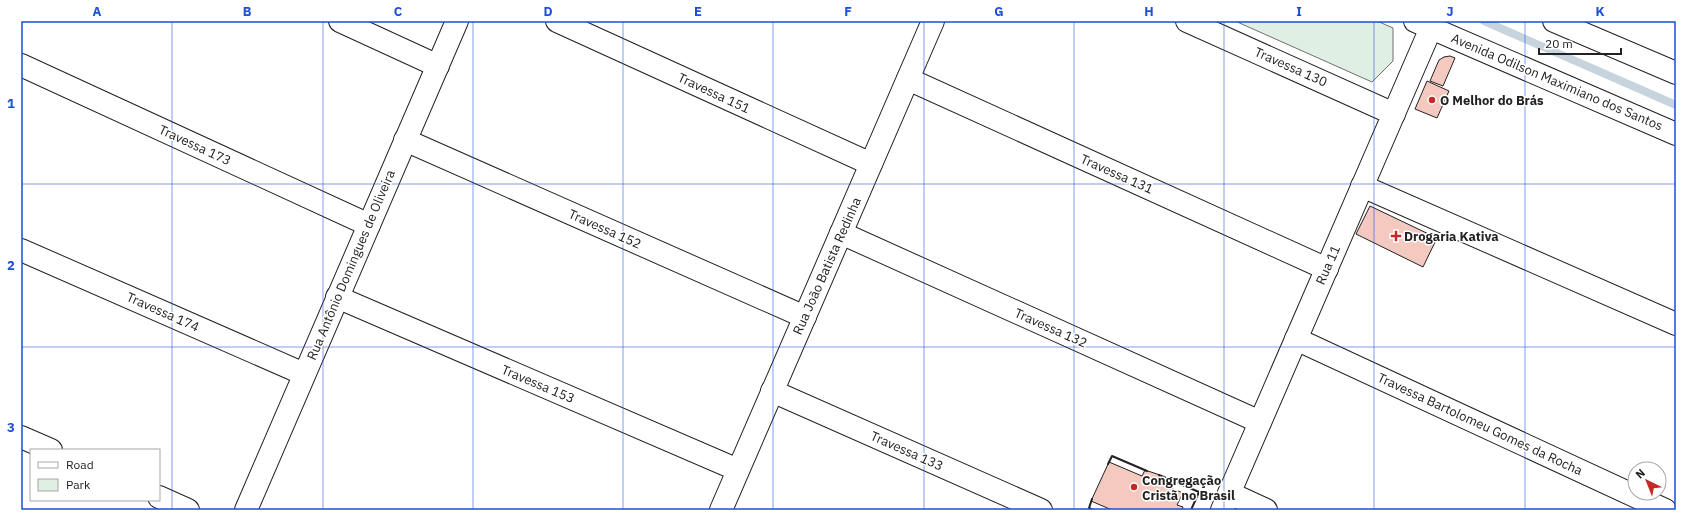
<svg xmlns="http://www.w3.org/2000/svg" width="1697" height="531" font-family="'IBM Plex Sans',sans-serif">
	<rect width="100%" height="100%" fill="#fff"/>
	<!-- green -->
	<path fill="#e0efe3" stroke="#6f6f6f" d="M1235 21H1377L1393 28V61L1372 82Z"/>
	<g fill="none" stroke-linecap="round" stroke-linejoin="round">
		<!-- stream -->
		<path stroke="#c7d3dd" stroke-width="8" d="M1484 21 1676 105"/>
	</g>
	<!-- building -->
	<g fill="#f3c9c0" stroke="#222">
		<path d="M1450 56 1455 58 1443 86 1430 81 1439 60 1444 57Z"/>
		<path d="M1427 81 1449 91 1437 118 1415 109Z"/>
		<path d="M1370 206 1437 238 1423 267 1356 234Z"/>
		<path d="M1109 462 1142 476 1145 470 1160 475 1156 482 1183 493 1177 505 1183 507 1182 510H1112L1091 501Z"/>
	</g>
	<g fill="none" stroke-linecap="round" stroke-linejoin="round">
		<defs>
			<g id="street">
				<path d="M340 21 438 66"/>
				<path d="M557 21 871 164"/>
				<path d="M1187 21 1394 114"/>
				<path d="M1415 21 1676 134"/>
				<path d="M1554 21 1676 73"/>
				<path d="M21 65 369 225"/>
				<path d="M908 79 1327 269"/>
				<path d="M405 140 805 317"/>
				<path d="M1362 186 1676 324"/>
				<path d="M841 233 1260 422"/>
				<path d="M21 250 304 374"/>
				<path d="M337 297 738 470"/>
				<path d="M1296 339 1665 510"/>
				<path d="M772 391 1041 510"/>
				<path d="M21 437 51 450"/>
				<path d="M1229 493 1266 510"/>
				<path d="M159 497 188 510"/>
				<path d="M246 510 457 21"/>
				<path d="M721 510 933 21"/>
				<path d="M1222 510 1434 21"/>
			</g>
		</defs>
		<!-- street casing -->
		<use href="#street" stroke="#222" stroke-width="24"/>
		<!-- street -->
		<use href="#street" stroke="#fff" stroke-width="22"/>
		<!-- wall -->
		<g stroke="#222" stroke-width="2">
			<path d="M1108 464 1112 456 1147 471"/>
			<path d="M1159 475 1199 492 1191 510"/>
			<path d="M1092 499 1089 508 1093 510"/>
		</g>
	</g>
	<!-- grid -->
	<path fill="none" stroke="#1d4ed8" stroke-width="1" stroke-opacity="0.55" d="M172 21V510M323 21V510M473 21V510M623 21V510M773 21V510M924 21V510M1074 21V510M1224 21V510M1374 21V510M1525 21V510M21 184H1676M21 347H1676"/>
	<!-- markers -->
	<g fill="#c62828" stroke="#fff" stroke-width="1.5">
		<circle cx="1432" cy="100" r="4"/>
		<path d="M1394 230h4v4h4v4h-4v4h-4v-4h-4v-4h4z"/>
		<circle cx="1134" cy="487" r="4"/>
	</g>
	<g text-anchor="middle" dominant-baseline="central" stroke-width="3" stroke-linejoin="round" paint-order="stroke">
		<!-- street labels -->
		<g font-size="13" fill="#222" stroke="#fff">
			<text transform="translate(1291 67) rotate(24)">Travessa 130</text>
			<text transform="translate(1557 82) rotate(23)">Avenida Odilson Maximiano dos Santos</text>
			<text transform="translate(714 93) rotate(25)">Travessa 151</text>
			<text transform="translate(195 145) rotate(25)">Travessa 173</text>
			<text transform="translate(1117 174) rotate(24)">Travessa 131</text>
			<text transform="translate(605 229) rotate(24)">Travessa 152</text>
			<text transform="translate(351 265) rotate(-67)">Rua Antônio Domingues de Oliveira</text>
			<text transform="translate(1328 265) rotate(-66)">Rua 11</text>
			<text transform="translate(827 266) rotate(-66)">Rua João Batista Redinha</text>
			<text transform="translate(163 312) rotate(24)">Travessa 174</text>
			<text transform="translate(1051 328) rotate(24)">Travessa 132</text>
			<text transform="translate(538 384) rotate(23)">Travessa 153</text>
			<text transform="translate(1480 424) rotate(25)">Travessa Bartolomeu Gomes da Rocha</text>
			<text transform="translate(907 451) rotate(24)">Travessa 133</text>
		</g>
		<!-- poi labels -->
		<g font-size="13" font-weight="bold" fill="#222" stroke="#fff" text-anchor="start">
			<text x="1440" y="100">O Melhor do Brás</text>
			<text x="1404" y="236">Drogaria Kativa</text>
			<text x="1142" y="480">Congregação<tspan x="1142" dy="15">Cristã no Brasil</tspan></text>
		</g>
	</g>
	<!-- border -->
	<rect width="1697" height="531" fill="none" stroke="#ffffff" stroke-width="44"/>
	<!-- legend -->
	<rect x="30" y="449" width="130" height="52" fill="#ffffff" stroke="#a7a7a7"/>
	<rect x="38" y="462" width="20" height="6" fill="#ffffff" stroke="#a7a7a7"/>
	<text x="66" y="469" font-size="12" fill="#222222">Road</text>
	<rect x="38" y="479" width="20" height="12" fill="#e0efe3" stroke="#a7a7a7"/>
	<text x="66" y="489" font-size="12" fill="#222222">Park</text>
	<!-- north arrow -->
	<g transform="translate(1647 481) rotate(317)"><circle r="19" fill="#ffffff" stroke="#a7a7a7"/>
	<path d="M0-3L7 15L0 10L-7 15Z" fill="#c62828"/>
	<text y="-6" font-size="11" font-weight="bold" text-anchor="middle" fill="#222222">N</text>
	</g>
	<!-- scale -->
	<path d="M1539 48v6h82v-6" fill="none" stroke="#222222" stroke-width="2"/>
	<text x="1545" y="48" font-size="12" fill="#222222" stroke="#ffffff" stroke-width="3" paint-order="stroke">20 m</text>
	<rect x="22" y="22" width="1653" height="487" fill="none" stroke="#1d4ed8" stroke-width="1.5"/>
	<g font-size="13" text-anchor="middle" font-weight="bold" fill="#1d4ed8">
		<text x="97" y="16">A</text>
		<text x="247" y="16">B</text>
		<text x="398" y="16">C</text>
		<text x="548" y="16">D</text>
		<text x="698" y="16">E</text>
		<text x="848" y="16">F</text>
		<text x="999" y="16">G</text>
		<text x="1149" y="16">H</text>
		<text x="1299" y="16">I</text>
		<text x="1450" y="16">J</text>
		<text x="1600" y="16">K</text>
		<text x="11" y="108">1</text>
		<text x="11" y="270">2</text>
		<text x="11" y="432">3</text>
	</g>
</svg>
